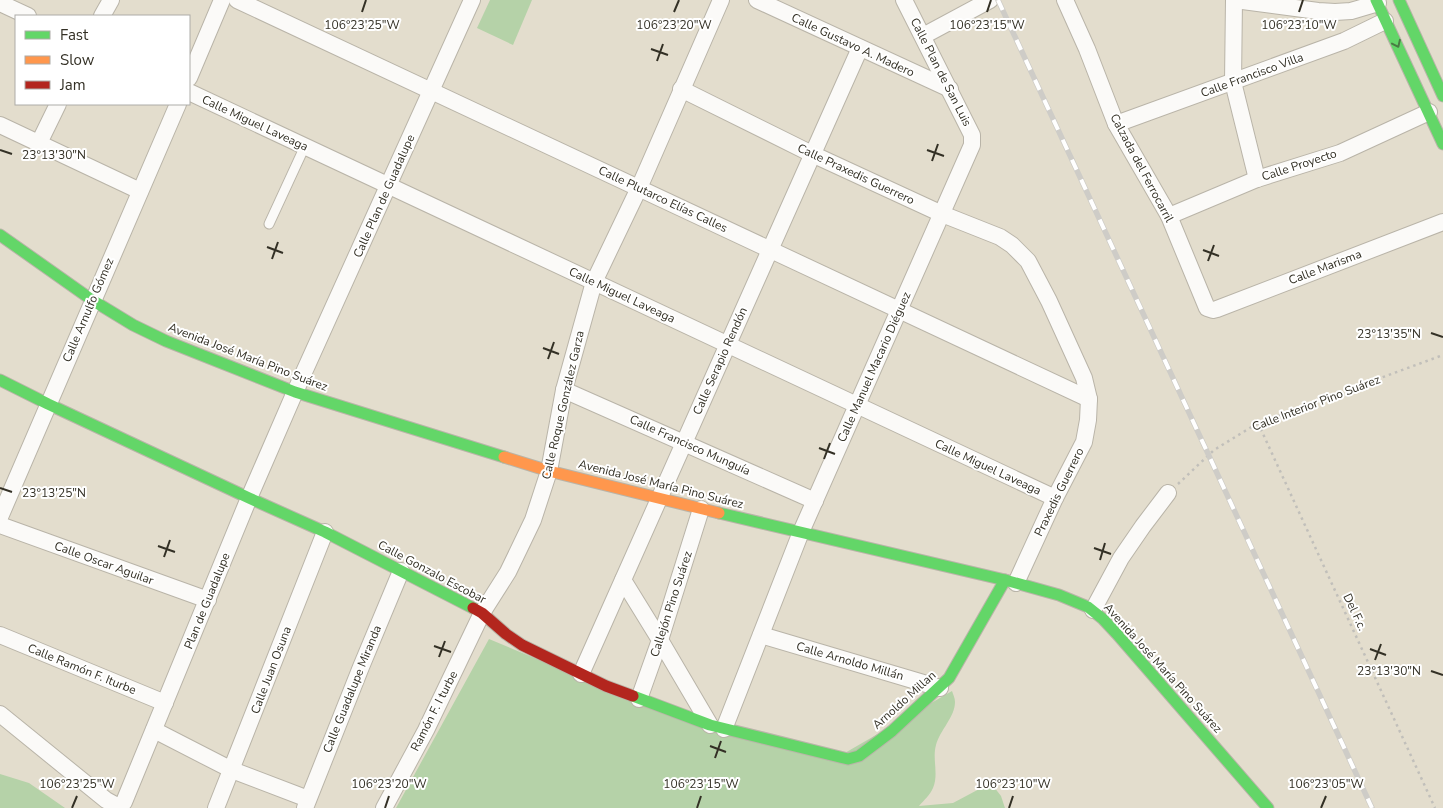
<svg xmlns="http://www.w3.org/2000/svg" width="1443" height="808" font-family="'Nunito Sans',sans-serif">
	<rect width="100%" height="100%" fill="#e3ddcd"/>
	<!-- green -->
	<g fill="#b5d2a8">
		<path d="M490 0H532L513 45 477 28Z"/>
		<path d="M489 639 676 717 831 761 952 691C953 694 955 698 955 702 955 717 940 730 936 745 932 759 939 774 933 788 930 795 924 800 919 806L953 803 983 787H994L1001 796 1005 808H396Z"/>
		<path d="M0 774 29 783 65 808H0Z"/>
	</g>
	<g fill="none" stroke-linecap="round" stroke-linejoin="round">
		<defs>
			<path id="lane" d="M269 224 305 146"/>
			<g id="street">
				<path d="M237 0 1089 399"/>
				<path d="M757 0 950 89"/>
				<path d="M1065 0 1087 49 1116 124 1169 216 1207 308 1213 310 1217 309 1443 222"/>
				<path d="M1234 0 1233 82 1257 179"/>
				<path d="M1235 0 1318 11 1335 12 1351 11 1378 3"/>
				<path d="M0 3 28 16"/>
				<path d="M102 16 111 0"/>
				<path d="M923 36 990 0"/>
				<path d="M189 78 222 0"/>
				<path d="M681 89 812 154 942 214 1000 237 1012 245 1028 261 1049 301 1084 378 1089 399 1088 420 1084 442 1055 498 1016 583"/>
				<path d="M189 92 1055 498"/>
				<path d="M1116 124 1344 41 1385 21"/>
				<path d="M0 125 140 191"/>
				<path d="M39 143 58 104"/>
				<path d="M1169 216 1257 179 1340 153 1429 112"/>
				<path d="M564 390 815 501"/>
				<path d="M0 517 178 104"/>
				<path d="M0 525 208 600"/>
				<path d="M623 580 660 640 710 725"/>
				<path d="M1093 610 1121 558 1143 526 1168 493"/>
				<path d="M0 635 165 703"/>
				<path d="M761 635 940 688"/>
				<path d="M581 674 860 48"/>
				<path d="M639 699 660 640 701 509"/>
				<path d="M0 714 106 800 117 806 121 805 124 802 249 498 295 392 472 0"/>
				<path d="M724 729 801 532 972 145V135L904 0"/>
				<path d="M154 730 232 770 308 799"/>
				<path d="M216 808 325 532"/>
				<path d="M305 808 361 667 401 571"/>
				<path d="M384 808 426 730 482 613 508 572 533 520 549 471 564 390 594 282 639 188 721 0"/>
			</g>
			<g id="fast">
				<path d="M1376 0 1443 144"/>
				<path d="M1399 0 1443 96"/>
				<path d="M0 235 92 300 133 325 166 341 295 392 504 457"/>
				<path d="M0 380 48 404 249 498 325 532 473 608"/>
				<path d="M719 513 1005 580 1059 595 1088 607 1103 619 1117 634 1268 808"/>
				<path d="M633 696 710 725 848 759 859 756 892 731 949 678 1005 580"/>
			</g>
			<path id="slow" d="M504 457 549 471 719 513"/>
			<path id="jam" d="M473 608 482 613 506 634 522 645 606 686 633 696"/>
		</defs>
		<!-- lane casing -->
		<use href="#lane" stroke="#b9b4a8" stroke-width="11"/>
		<!-- street casing -->
		<use href="#street" stroke="#b9b4a8" stroke-width="18"/>
		<!-- fast casing -->
		<use href="#fast" stroke="#b9b4a8" stroke-width="13"/>
		<!-- slow casing -->
		<use href="#slow" stroke="#b9b4a8" stroke-width="13"/>
		<!-- jam casing -->
		<use href="#jam" stroke="#b9b4a8" stroke-width="13"/>
		<!-- path -->
		<g stroke="#c1bfba" stroke-width="2.5" stroke-dasharray="2.5 4" stroke-linecap="butt">
			<path d="M1258 423 1435 808"/>
			<path d="M1178 484 1214 450 1258 423 1443 355"/>
		</g>
		<!-- lane -->
		<use href="#lane" stroke="#fbfaf8" stroke-width="9"/>
		<!-- street -->
		<use href="#street" stroke="#fbfaf8" stroke-width="16"/>
		<!-- fast -->
		<use href="#fast" stroke="#63d668" stroke-width="11"/>
		<!-- slow -->
		<use href="#slow" stroke="#ff974d" stroke-width="11"/>
		<!-- jam -->
		<use href="#jam" stroke="#b3261e" stroke-width="11"/>
		<defs>
			<path id="rail" d="M998 0 1372 808"/>
		</defs>
		<!-- rail casing -->
		<use href="#rail" stroke="#ceccc7" stroke-width="5.5"/>
		<!-- rail -->
		<use href="#rail" stroke="#fff" stroke-width="4" stroke-dasharray="11" stroke-linecap="butt"/>
	</g>
	<!-- one-way arrows -->
	<defs><path id="oneway-chevron" d="M-2-3.5L2.5 0L-2 3.5" fill="none" stroke-width="1.6" stroke-linecap="round" stroke-linejoin="round" transform="scale(1.25)"/></defs>
	<use stroke="#497b43" href="#oneway-chevron" transform="translate(1397 44) rotate(65)"/>
	<!-- ticks -->
	<path fill="none" stroke="#333025" stroke-width="2" d="M362 12 366 0M674 12 679 0M987 12 991 0M1299 12 1303 0M651 49 668 55M657 61 663 44M0 150 12 154M927 150 944 156M932 161 938 144M267 247 283 253M1203 250 1219 256M272 259 278 242M1208 261 1214 245M1431 333 1443 337M543 348 559 354M548 359 554 342M819 448 835 454M824 459 830 443M0 488 12 492M158 546 175 552M1094 548 1111 554M164 557 170 540M1100 560 1105 543M434 646 451 652M1370 649 1386 655M439 657 445 641M1375 660 1381 644M1431 671 1443 675M710 746 726 752M715 758 721 741M72 808 77 796M385 808 389 796M697 808 701 796M1009 808 1013 796M1321 808 1326 796"/>
	<g text-anchor="middle" dominant-baseline="central" stroke-width="4" stroke-linejoin="round" paint-order="stroke">
		<!-- street labels -->
		<g font-size="12" fill="#333025" stroke="#fff">
			<text transform="translate(853 45) rotate(25)">Calle Gustavo A. Madero</text>
			<text transform="translate(941 72) rotate(63)">Calle Plan de San Luis</text>
			<text transform="translate(1252 75) rotate(-20)">Calle Francisco Villa</text>
			<text transform="translate(255 123) rotate(25)">Calle Miguel Laveaga</text>
			<text transform="translate(1299 165) rotate(-18)">Calle Proyecto</text>
			<text transform="translate(1142 168) rotate(62)">Calzada del Ferrocarril</text>
			<text transform="translate(856 174) rotate(25)">Calle Praxedis Guerrero</text>
			<text transform="translate(384 196) rotate(-66)">Calle Plan de Guadalupe</text>
			<text transform="translate(663 199) rotate(25)">Calle Plutarco Elías Calles</text>
			<text transform="translate(1325 267) rotate(-21)">Calle Marisma</text>
			<text transform="translate(622 295) rotate(25)">Calle Miguel Laveaga</text>
			<text transform="translate(88 310) rotate(-67)">Calle Arnulfo Gómez</text>
			<text transform="translate(248 357) rotate(21)">Avenida José María Pino Suárez</text>
			<text transform="translate(720 361) rotate(-66)">Calle Serapio Rendón</text>
			<text transform="translate(874 367) rotate(-66)">Calle Manuel Macario Diéguez</text>
			<text transform="translate(1316 403) rotate(-21)">Calle Interior Pino Suárez</text>
			<text transform="translate(563 405) rotate(-77)">Calle Roque González Garza</text>
			<text transform="translate(690 445) rotate(24)">Calle Francisco Munguía</text>
			<text transform="translate(988 467) rotate(25)">Calle Miguel Laveaga</text>
			<text transform="translate(661 484) rotate(14)">Avenida José María Pino Suárez</text>
			<text transform="translate(1059 492) rotate(-64)">Praxedis Guerrero</text>
			<text transform="translate(104 563) rotate(20)">Calle Oscar Aguilar</text>
			<text transform="translate(432 572) rotate(28)">Calle Gonzalo Escobar</text>
			<text transform="translate(207 601) rotate(-68)">Plan de Guadalupe</text>
			<text transform="translate(671 604) rotate(-72)">Callejón Pino Suárez</text>
			<text transform="translate(1355 612) rotate(65)">Del F.c.</text>
			<text transform="translate(850 661) rotate(16)">Calle Arnoldo Millán</text>
			<text transform="translate(1163 668) rotate(48)">Avenida José María Pino Suárez</text>
			<text transform="translate(82 669) rotate(22)">Calle Ramón F. Iturbe</text>
			<text transform="translate(271 670) rotate(-69)">Calle Juan Osuna</text>
			<text transform="translate(352 689) rotate(-68)">Calle Guadalupe Miranda</text>
			<text transform="translate(904 700) rotate(-42)">Arnoldo Millan</text>
			<text transform="translate(434 711) rotate(-63)">Ramón F. I turbe</text>
		</g>
	</g>
	<g font-size="12" text-anchor="middle" fill="#333025" stroke="#fff" stroke-width="4" stroke-linejoin="round" paint-order="stroke">
		<text x="362" y="29">106°23'25"W</text>
		<text x="674" y="29">106°23'20"W</text>
		<text x="987" y="29">106°23'15"W</text>
		<text x="1299" y="29">106°23'10"W</text>
		<text x="54" y="159">23°13'30"N</text>
		<text x="1389" y="338">23°13'35"N</text>
		<text x="54" y="497">23°13'25"N</text>
		<text x="1389" y="675">23°13'30"N</text>
		<text x="77" y="788">106°23'25"W</text>
		<text x="389" y="788">106°23'20"W</text>
		<text x="701" y="788">106°23'15"W</text>
		<text x="1013" y="788">106°23'10"W</text>
		<text x="1326" y="788">106°23'05"W</text>
	</g>
	<!-- legend -->
	<rect x="15" y="15" width="175" height="90" fill="#ffffff" stroke="#adaca8"/>
	<rect x="25" y="31" width="25" height="8" fill="#63d668" stroke="#adaca8"/>
	<text x="60" y="40" font-size="15" fill="#333025">Fast</text>
	<rect x="25" y="56" width="25" height="8" fill="#ff974d" stroke="#adaca8"/>
	<text x="60" y="65" font-size="15" fill="#333025">Slow</text>
	<rect x="25" y="81" width="25" height="8" fill="#b3261e" stroke="#adaca8"/>
	<text x="60" y="90" font-size="15" fill="#333025">Jam</text>
</svg>
